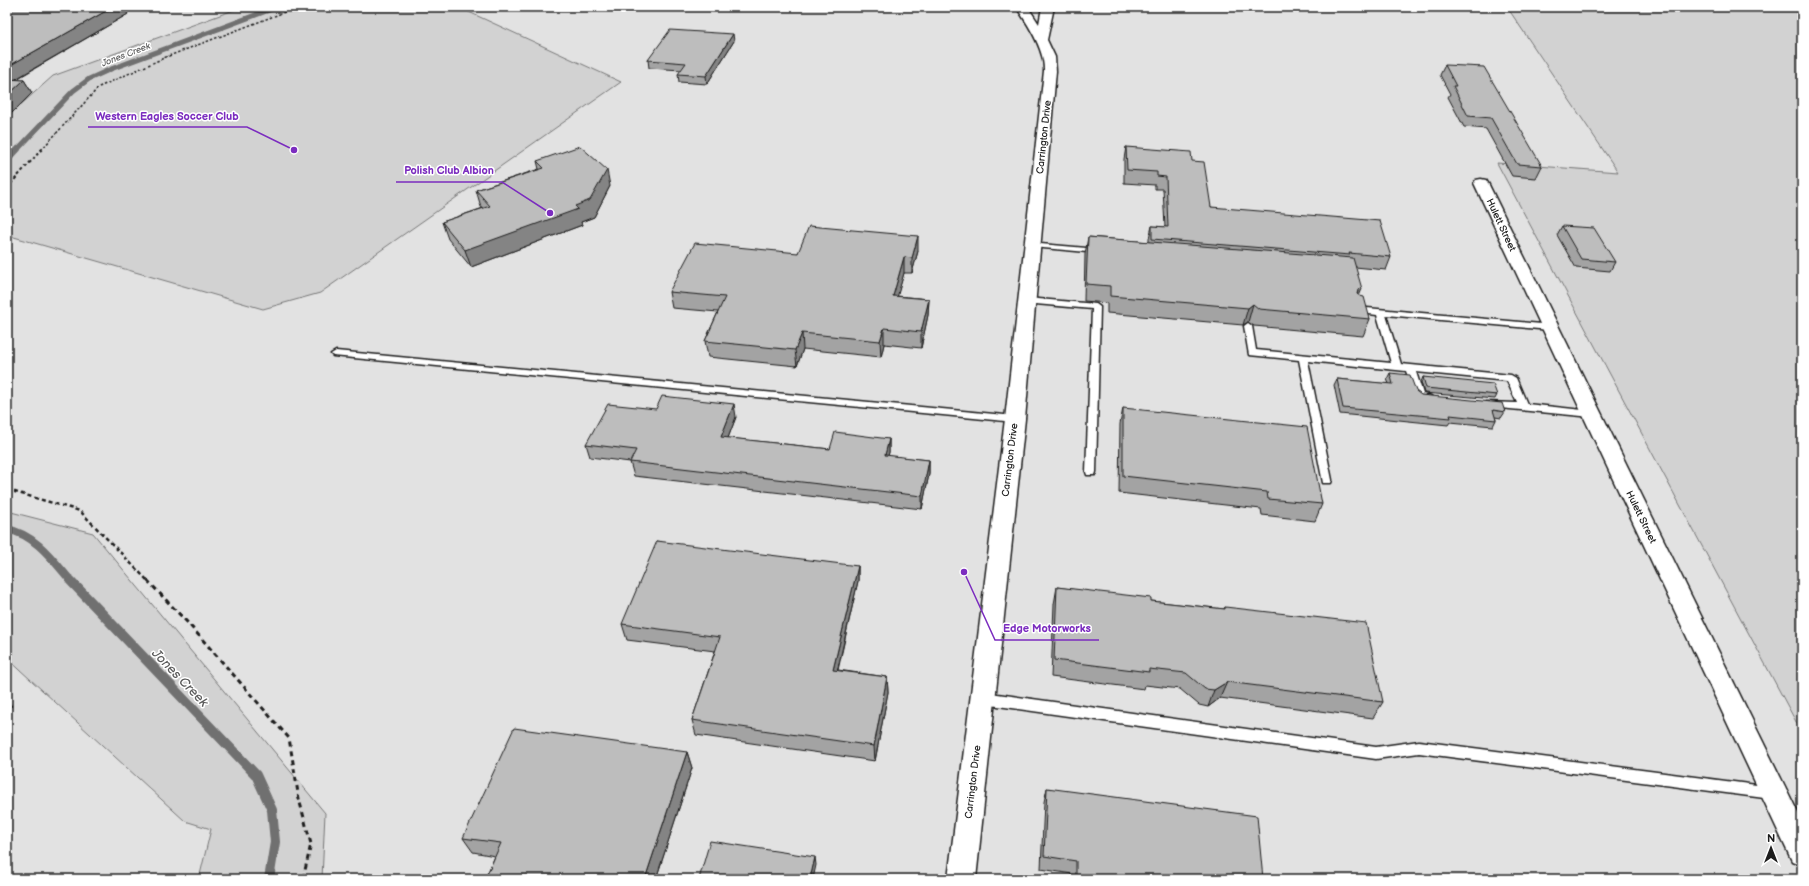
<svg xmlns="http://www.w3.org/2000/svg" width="1809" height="886" font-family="'Balsamiq Sans',sans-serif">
	<rect width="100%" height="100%" fill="#f2f2f2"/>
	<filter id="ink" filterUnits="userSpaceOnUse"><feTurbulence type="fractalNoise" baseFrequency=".025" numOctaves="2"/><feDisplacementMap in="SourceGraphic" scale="8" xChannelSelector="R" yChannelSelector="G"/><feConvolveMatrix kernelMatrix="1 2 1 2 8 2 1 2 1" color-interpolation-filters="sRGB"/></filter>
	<g filter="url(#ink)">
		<!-- built -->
		<path fill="#e2e2e2" d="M14 7H1802V879H7V11Z"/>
		<!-- green -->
		<g fill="#d2d2d2" stroke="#777">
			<path d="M242 7H458L621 82 320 293 263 309 7 235V117L53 76Z"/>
			<path d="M1507 7H1802V733L1497 163 1618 172Z"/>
			<path d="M7 511 93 533 325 813 322 879H199L211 829 185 821 7 658Z"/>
		</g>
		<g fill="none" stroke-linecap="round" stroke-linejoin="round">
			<!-- stream-far3 -->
			<path stroke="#707070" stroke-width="5" d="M17 150 73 91 89 79 111 69 277 7"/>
			<!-- stream-far2 -->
			<path stroke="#707070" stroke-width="6" d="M7 161 18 149"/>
			<!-- stream-far1 -->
			<path stroke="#707070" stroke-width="8" d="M7 529C36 535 53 560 71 581"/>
			<!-- stream -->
			<path stroke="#707070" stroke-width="10" d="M70 580 256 775 272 810 275 842 269 879"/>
			<defs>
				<g id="lane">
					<path d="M1029 243 1098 249 1102 251 1098 253 1032 247 1028 245Z"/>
					<path d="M1027 298 1096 304 1100 307 1096 472 1095 475H1087L1086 472 1092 309 1024 303 1023 301 1024 299Z"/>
					<path d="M1356 307 1553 325 1554 327 1553 329 1550 330 1386 315 1401 364 1511 375 1516 378 1527 404 1592 411 1597 414 1592 417 1489 407 1484 404 1486 402 1517 403 1507 381 1416 372 1423 394 1431 396 1433 398 1428 401 1416 399 1406 371 1308 361 1332 480 1331 483H1323L1299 360 1249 355 1244 326 1248 323 1252 326 1256 350 1391 363 1377 315 1353 312 1352 310 1353 308Z"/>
					<path d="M336 351 1015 416 1020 419 1015 422 333 356 331 354Z"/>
					<path d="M983 692 1376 747 1419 741 1772 787 1777 788 1779 793 1777 798 1772 799 1419 753 1376 759 983 704 979 702 977 698 979 694Z"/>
				</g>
				<g id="street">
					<path d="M1016 7H1028L1039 24 1042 7H1054L1047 40 1055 57 1056 71 1025 419 976 879H948L1005 419 1044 71C1045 50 1028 24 1016 7Z"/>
					<path d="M1481 179 1486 180 1488 183 1802 821V865L1792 861 1474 183 1476 180Z"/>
				</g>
			</defs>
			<!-- lane casing -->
			<use href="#lane" stroke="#1c1c1c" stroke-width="3"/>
			<!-- street casing -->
			<use href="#street" stroke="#1c1c1c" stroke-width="3"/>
			<!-- path-far3 -->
			<path stroke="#1c1c1c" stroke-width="1.5" stroke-dasharray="2.5 2" stroke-linecap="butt" d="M41 150 99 87 166 57 298 7"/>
			<!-- path-far2 -->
			<path stroke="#1c1c1c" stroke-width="2" stroke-dasharray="3 2.5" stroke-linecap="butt" d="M7 188 42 149"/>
			<!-- path-far1 -->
			<path stroke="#1c1c1c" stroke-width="2.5" stroke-dasharray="4 3" stroke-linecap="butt" d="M7 492H15L80 511 148 581"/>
			<!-- path -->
			<path stroke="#1c1c1c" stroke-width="3" stroke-dasharray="5 4" stroke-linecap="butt" d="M147 580 186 621 289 738 299 799 311 844 303 879"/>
			<!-- lane -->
			<use href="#lane" fill="#fff" fill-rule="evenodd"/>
			<!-- street -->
			<use href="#street" fill="#fff" fill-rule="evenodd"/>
		</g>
		<!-- wall -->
		<g fill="#a3a3a3" stroke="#1c1c1c">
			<path d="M7 7 128 14 15 80H24L32 93 12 113H7Z"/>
			<path d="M734 41 707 84 679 82 678 74 682 70 649 68 648 60Z"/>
			<path d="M1445 65 1542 166 1536 178 1512 176 1486 129 1464 127 1448 97 1450 94 1440 75Z"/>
			<path d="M1126 147 1192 161 1211 207 1391 257 1386 270 1355 267 1359 295 1370 319 1363 336 1254 326 1248 322 1243 325 1107 313V303L1084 301 1085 254 1088 237 1149 242V239L1152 226 1165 227 1163 189H1155V185L1124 183V159Z"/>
			<path d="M537 161 610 186 594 217 581 222 582 225 471 267 448 239 442 222 483 208 481 207 476 190 539 169Z"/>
			<path d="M1562 226 1615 262 1610 271 1576 268 1557 235Z"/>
			<path d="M918 251 912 273H904L897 296 929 299 928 315 921 348 884 344 881 357 803 349 797 366 708 357 705 341 718 312 672 308 669 292 798 253Z"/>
			<path d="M1390 373 1421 395 1505 412 1501 418 1495 417 1496 420 1493 426 1450 422 1448 425 1340 414 1334 385 1337 379 1389 384 1387 379Z"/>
			<path d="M1423 377 1497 395 1495 399 1424 393 1421 382Z"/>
			<path d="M1123 408 1322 504 1315 521 1262 515 1261 509 1119 493 1120 424Z"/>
			<path d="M736 417 728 438 830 449 889 439V452L888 456 929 460V474L922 509 634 476 630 462 590 457 586 444Z"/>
			<path d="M858 566V581L838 670 887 677 888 692 875 761 696 735 692 720 715 651 627 640 622 624Z"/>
			<path d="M1057 587 1151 601 1224 609 1225 607 1383 702 1373 718 1220 698 1208 707 1199 705 1180 689 1145 685 1144 689 1051 677 1054 604Z"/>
			<path d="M687 752 692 768 656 879H485L495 856 473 852 463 838Z"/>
			<path d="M1047 788 1263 879H1072V874L1041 869 1044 802Z"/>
		</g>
		<!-- shaded-wall -->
		<g fill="#848484" stroke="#1c1c1c">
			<path d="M113 7H124L128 14 7 84V67Z"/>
			<path d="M733 34 734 41 707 84 706 76Z"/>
			<path d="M24 80 32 93 12 113 7 106V96Z"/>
			<path d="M607 170 610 186 594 217 581 222 582 225 471 267 465 250Z"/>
			<path d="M918 236V251L912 273V258Z"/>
			<path d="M904 257V273L893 312V296Z"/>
			<path d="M1362 289 1355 306 1358 290Z"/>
			<path d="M929 299 928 315 921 348V332Z"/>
			<path d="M1253 304 1248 322 1243 325 1248 308Z"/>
			<path d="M884 328V344L881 357 880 341Z"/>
			<path d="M802 333 803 349 797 366 795 350Z"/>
			<path d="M734 404 736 417 723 451 721 437Z"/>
			<path d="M889 439V452L885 469V455Z"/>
			<path d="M929 460V474L922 509V496Z"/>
			<path d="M858 566V581L834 685 833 670Z"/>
			<path d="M887 677 888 692 875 761 874 746Z"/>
			<path d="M1227 682 1220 698 1208 707 1214 690Z"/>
			<path d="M7 700 12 706 7 709Z"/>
			<path d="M687 752 692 768 656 879H645Z"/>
			<path d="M815 857 816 865 813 879H810Z"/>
		</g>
		<!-- building -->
		<g fill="#bdbdbd" stroke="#1c1c1c">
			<path d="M7 7H113L7 67Z"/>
			<path d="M670 30 733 34 706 76 678 74 686 63 648 60Z"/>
			<path d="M1445 65 1484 67 1542 166 1517 164 1491 118 1468 116 1453 86H1456Z"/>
			<path d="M7 79 24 80 7 96Z"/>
			<path d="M580 146 607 170 590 200 575 206 578 209 465 250 442 222 490 206 476 190 544 168 537 161Z"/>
			<path d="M1126 147 1191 152 1192 161 1204 162 1211 207 1380 221 1391 257 1349 253 1350 255 1152 239V226L1168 227 1166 177 1157 176V172L1127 170Z"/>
			<path d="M809 226 918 236 912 258 904 257 893 296 929 299 921 332 884 328 880 341 802 333 795 350 705 341 725 297 669 292 695 243 798 253Z"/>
			<path d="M1562 226 1594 228 1615 262 1581 259Z"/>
			<path d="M1088 237 1353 258 1362 289 1358 290 1357 294 1360 296 1364 297 1370 319 1259 309 1253 304 1248 308 1110 296V286L1086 284Z"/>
			<path d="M1390 373 1410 375 1416 391 1421 395 1502 403 1505 412 1493 410 1496 420 1450 415 1451 418 1343 408 1337 379 1393 384Z"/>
			<path d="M1423 377 1493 384 1497 395 1426 388Z"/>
			<path d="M662 396 734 404 721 437 830 449 835 432 889 439 885 455 929 460 922 496 630 462 636 450 586 444 608 404 656 409Z"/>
			<path d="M1123 408 1307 427 1322 504 1268 499 1267 492 1123 476Z"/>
			<path d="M657 541 858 566 833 670 887 677 874 746 692 720 720 637 622 624Z"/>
			<path d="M1057 587 1151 598V601L1225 609V607L1366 623 1383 702 1227 682 1214 690 1205 689 1186 673 1149 669V672L1054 660Z"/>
			<path d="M514 728 687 752 645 879H485L501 843 463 838Z"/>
			<path d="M1047 788 1257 816 1263 879H1076V861L1044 856Z"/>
			<path d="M710 841 815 857 810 879H699Z"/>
		</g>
	</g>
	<g text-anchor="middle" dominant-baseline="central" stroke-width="3" stroke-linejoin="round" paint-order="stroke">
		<!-- far-water labels -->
		<g font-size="9" font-style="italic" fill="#5b5b5b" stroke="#fff">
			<text transform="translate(126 55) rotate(-21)">Jones Creek</text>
		</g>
		<!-- street labels -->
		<g font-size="10" fill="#1c1c1c" stroke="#fff">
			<text transform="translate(1044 137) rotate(-84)">Carrington Drive</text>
			<text transform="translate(1501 225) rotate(65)">Hulett Street</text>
			<text transform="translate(1010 460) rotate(-83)">Carrington Drive</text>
			<text transform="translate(1641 517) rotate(64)">Hulett Street</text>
			<text transform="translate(973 782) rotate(-83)">Carrington Drive</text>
		</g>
		<!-- near-water labels -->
		<g font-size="13" font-style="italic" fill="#5b5b5b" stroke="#fff">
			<text transform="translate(180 678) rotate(46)">Jones Creek</text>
		</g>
	</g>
	<!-- callouts -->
	<path fill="none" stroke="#7b2cbf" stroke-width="1.5" d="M294 150L247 127H88M550 213L502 182H396M964 572L995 640H1099"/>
	<g fill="#7b2cbf" stroke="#fff" stroke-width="1.5">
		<circle cx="294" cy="150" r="4"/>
		<circle cx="550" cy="213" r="4"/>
		<circle cx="964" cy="572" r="4"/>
	</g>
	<g font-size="11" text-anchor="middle" font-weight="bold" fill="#7b2cbf" stroke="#fff" stroke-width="3" stroke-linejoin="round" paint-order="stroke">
		<text x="167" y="120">Western Eagles Soccer Club</text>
		<text x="449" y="174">Polish Club Albion</text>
		<text x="1047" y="632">Edge Motorworks</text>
	</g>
	<!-- margin -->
	<rect width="1809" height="886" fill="none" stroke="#fff" stroke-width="24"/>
	<rect x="12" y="12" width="1785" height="862" fill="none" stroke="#1c1c1c" stroke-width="1.5" filter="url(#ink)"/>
	<!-- north arrow -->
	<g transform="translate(1771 848)" stroke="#ffffff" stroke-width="3" paint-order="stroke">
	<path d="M0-3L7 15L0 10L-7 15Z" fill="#1c1c1c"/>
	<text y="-6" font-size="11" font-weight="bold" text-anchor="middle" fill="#1c1c1c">N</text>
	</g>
</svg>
